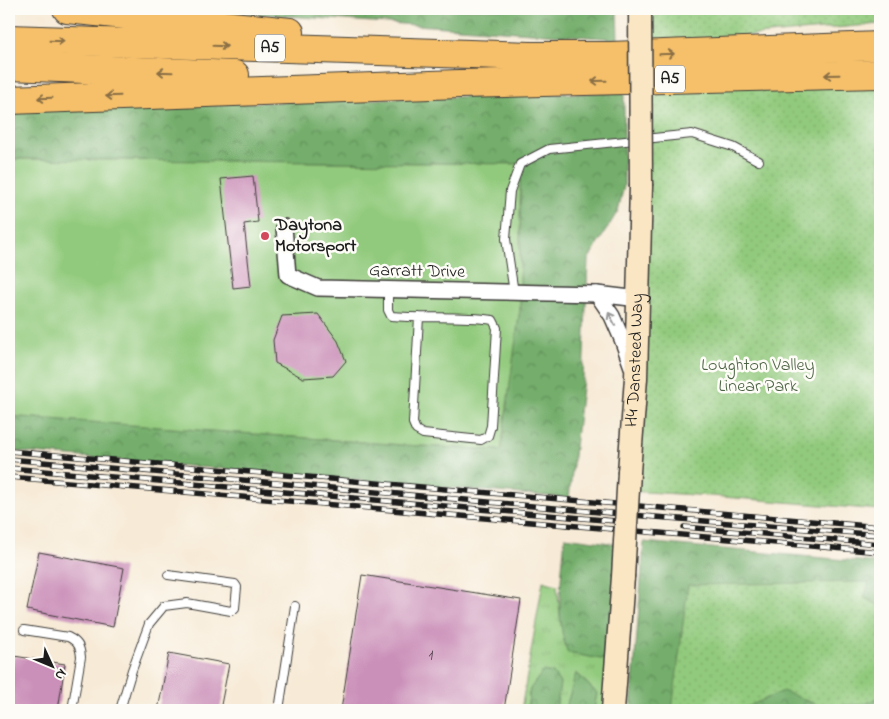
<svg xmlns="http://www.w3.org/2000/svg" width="889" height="719" font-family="'Indie Flower',sans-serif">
	<defs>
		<pattern id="grass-tufts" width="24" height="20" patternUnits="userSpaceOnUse" patternTransform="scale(1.25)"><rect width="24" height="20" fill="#92ca7d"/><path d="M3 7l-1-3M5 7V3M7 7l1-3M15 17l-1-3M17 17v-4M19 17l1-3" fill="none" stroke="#7dad6b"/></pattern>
		<pattern id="forest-crowns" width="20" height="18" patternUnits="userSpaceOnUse" patternTransform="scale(1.25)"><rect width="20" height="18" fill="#75ae6c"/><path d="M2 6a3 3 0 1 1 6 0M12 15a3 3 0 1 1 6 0" fill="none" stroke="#5f8d58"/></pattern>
		<pattern id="park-dots" width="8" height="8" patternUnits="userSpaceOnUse" patternTransform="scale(1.25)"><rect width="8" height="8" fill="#92ca7d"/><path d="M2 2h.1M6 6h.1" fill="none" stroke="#7dad6b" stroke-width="1.8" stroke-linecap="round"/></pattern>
	</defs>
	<rect width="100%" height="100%" fill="#fdfcf7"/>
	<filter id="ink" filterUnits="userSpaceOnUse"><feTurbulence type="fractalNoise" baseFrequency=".02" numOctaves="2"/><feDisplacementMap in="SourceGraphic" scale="10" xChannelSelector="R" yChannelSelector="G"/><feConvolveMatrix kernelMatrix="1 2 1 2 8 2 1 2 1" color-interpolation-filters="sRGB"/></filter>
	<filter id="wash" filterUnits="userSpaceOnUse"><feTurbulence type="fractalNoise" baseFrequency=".0096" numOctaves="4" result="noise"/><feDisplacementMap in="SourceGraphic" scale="20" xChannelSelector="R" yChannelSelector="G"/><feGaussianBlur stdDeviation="1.12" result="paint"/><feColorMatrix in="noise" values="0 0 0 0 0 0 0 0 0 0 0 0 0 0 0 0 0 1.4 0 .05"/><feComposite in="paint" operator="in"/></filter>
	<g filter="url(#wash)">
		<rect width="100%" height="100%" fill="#f7ead6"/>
		<!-- grass -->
		<path fill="url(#grass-tufts)" stroke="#57734c" d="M543 581 557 585 561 624 617 662 613 710H594L596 693 577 673 567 704V710H556L559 683 530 689 527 710H521Z"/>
		<!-- forest -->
		<g fill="url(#forest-crowns)" stroke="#486544">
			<path d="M185 9H617L618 39Z"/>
			<path d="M624 92V186L618 211 588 260 583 379 569 498 9 451V416L404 445 500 450 520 308V164L9 159V110Z"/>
			<path d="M565 537 625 545 617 662 568 653C554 620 562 573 565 537Z"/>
			<path d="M644 542 880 563V710H631Z"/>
			<path d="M543 671 553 673 560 683 556 710H527L530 689Z"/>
			<path d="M576 673 597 693 594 710H567V704Z"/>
		</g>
		<!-- park -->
		<g fill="url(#park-dots)" stroke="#57734c">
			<path d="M642 9H880V24L643 45Z"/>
			<path d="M880 76V510L711 496 628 491 641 93Z"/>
			<path d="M869 582 864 598 880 606V696L863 705 820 706 783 691 740 710H672L688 585Z"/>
		</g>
		<!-- pitch -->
		<path fill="#92ca7d" stroke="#57734c" d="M9 159 520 164V308L501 450 404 445 9 416Z"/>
		<g id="blocks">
			<!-- building -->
			<g fill="#cb90b9">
				<path d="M253 176 258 222 244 224 251 286 233 288 221 179Z"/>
				<path d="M318 314 338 341 346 361 333 376 303 378 275 363 273 340 282 316Z"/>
				<path d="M39 552 124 568 113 627 27 610Z"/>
				<path d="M362 575 521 600 504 710H341Z"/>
				<path d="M169 653 229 664 220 710H158Z"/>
				<path d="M14 656 65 664 58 710H9V687Z"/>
			</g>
		</g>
	</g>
	<g filter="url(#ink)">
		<use href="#blocks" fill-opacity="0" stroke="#3d3b38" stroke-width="1"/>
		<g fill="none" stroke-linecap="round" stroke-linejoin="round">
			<defs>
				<g id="lane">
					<path d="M388 290V310L391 316C425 319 459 315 493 320L497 328 491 426 488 436 481 440 423 434 416 430 413 423 419 317"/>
					<path d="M514 293 506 239 510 191 520 164 549 149 692 134 733 147 759 161"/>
					<path d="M24 630 68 637C78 642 80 646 81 657L72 710"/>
					<path d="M120 710 132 670 149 624 164 606 187 603 231 611 235 608 237 587 235 584 168 575"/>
					<path d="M279 710 295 606"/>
				</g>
				<g id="street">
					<path d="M284 227 288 275 318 288 597 294 639 299"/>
					<path d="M597 294 612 316 622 339 632 367"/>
				</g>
				<g id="secondary">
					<path id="s1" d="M629 472 636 378 641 186"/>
					<path d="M613 710 623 577"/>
				</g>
				<g id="highway">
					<path d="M67 9 290 32"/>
					<path d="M9 39 531 56H610L880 46"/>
					<path d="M9 66 235 75"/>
					<path d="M9 100 459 84 880 74"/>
				</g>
			</defs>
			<!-- lane casing -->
			<use href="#lane" stroke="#3d3b38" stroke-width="10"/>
			<!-- street casing -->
			<use href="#street" stroke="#3d3b38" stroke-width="18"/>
			<!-- secondary casing -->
			<use href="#secondary" stroke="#3d3b38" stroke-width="25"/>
			<!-- highway casing -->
			<use href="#highway" stroke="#3d3b38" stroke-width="30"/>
			<!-- lane -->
			<use href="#lane" stroke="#fff" stroke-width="8"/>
			<!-- street -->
			<use href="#street" stroke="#fff" stroke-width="15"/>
			<!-- secondary -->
			<use href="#secondary" stroke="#fbe6c4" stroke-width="22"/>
			<!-- highway -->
			<use href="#highway" stroke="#f6c06b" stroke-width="28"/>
			<defs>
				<g id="rail">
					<path d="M9 451 880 527"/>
					<path d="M9 459 655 517 880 535"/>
					<path d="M9 468 616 521"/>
					<path d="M9 477 880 552"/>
					<path d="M684 527 880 544"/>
				</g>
			</defs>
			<!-- rail casing -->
			<use href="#rail" stroke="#1c1c1c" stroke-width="5.5"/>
			<!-- rail -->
			<use href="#rail" stroke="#fdfcf7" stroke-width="4" stroke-dasharray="11" stroke-linecap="butt"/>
			<defs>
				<g id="secondary-bridge">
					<path d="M640 9 641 186"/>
					<path d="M623 577 629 472"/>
				</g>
			</defs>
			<!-- secondary-bridge casing -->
			<use href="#secondary-bridge" stroke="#3d3b38" stroke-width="25" stroke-linecap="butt"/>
			<!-- secondary-bridge -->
			<use href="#secondary-bridge" stroke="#fbe6c4" stroke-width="22"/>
		</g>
		<!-- one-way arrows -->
		<defs><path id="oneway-shaft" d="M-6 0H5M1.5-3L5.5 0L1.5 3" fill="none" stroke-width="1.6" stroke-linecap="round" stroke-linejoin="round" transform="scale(1.25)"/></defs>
		<g stroke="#896e44">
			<use href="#oneway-shaft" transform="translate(57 41) rotate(2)"/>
			<use href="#oneway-shaft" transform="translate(220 46) rotate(2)"/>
			<use href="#oneway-shaft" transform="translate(667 54) rotate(-2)"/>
			<use href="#oneway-shaft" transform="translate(165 72) rotate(-178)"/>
			<use href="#oneway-shaft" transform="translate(832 75) rotate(179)"/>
			<use href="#oneway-shaft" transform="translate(599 81) rotate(179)"/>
			<use href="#oneway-shaft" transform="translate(113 96) rotate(178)"/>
			<use href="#oneway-shaft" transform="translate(45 98) rotate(178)"/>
		</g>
		<use stroke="#999" href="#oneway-shaft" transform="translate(612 319) rotate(-118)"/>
	</g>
	<!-- markers -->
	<circle fill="#d1495b" stroke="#fdfcf7" stroke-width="2" cx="265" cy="236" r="5"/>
	<g text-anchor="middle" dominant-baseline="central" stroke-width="5" stroke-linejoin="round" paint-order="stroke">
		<!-- number labels -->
		<g font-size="15" fill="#483943">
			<text x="431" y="655">1</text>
		</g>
		<!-- shield labels -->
		<g fill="#fdfcf7" stroke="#605f5e" stroke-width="1">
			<rect x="255" y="34.5" width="30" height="27" rx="4"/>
			<rect x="655" y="65.5" width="30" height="27" rx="4"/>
		</g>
		<g font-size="16" font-weight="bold" fill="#1c1c1c">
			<text x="270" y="48">A5</text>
			<text x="670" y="79">A5</text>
		</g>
		<!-- poi labels -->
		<g font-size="18" font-weight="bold" fill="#1c1c1c" stroke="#fdfcf7" text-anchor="start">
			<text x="275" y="226">Daytona<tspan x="275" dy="21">Motorsport</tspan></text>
		</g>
		<!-- street labels -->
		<g font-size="18" fill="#1c1c1c" stroke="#fdfcf7">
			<text transform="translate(417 272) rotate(1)">Garratt Drive</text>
			<text stroke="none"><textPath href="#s1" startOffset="112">H4 Dansteed Way</textPath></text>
		</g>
		<!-- park labels -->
		<g font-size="18" fill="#4b6243" stroke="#fdfcf7">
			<text x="758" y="366">Loughton Valley<tspan x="758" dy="21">Linear Park</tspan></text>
		</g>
	</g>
	<!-- margin -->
	<rect width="889" height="719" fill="none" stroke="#fdfcf7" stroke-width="30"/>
	<!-- north arrow -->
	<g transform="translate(52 666) rotate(134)" stroke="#fdfcf7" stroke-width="4" paint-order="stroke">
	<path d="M0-4L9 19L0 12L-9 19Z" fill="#1c1c1c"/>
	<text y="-8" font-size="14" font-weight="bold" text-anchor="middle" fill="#1c1c1c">N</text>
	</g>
</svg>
